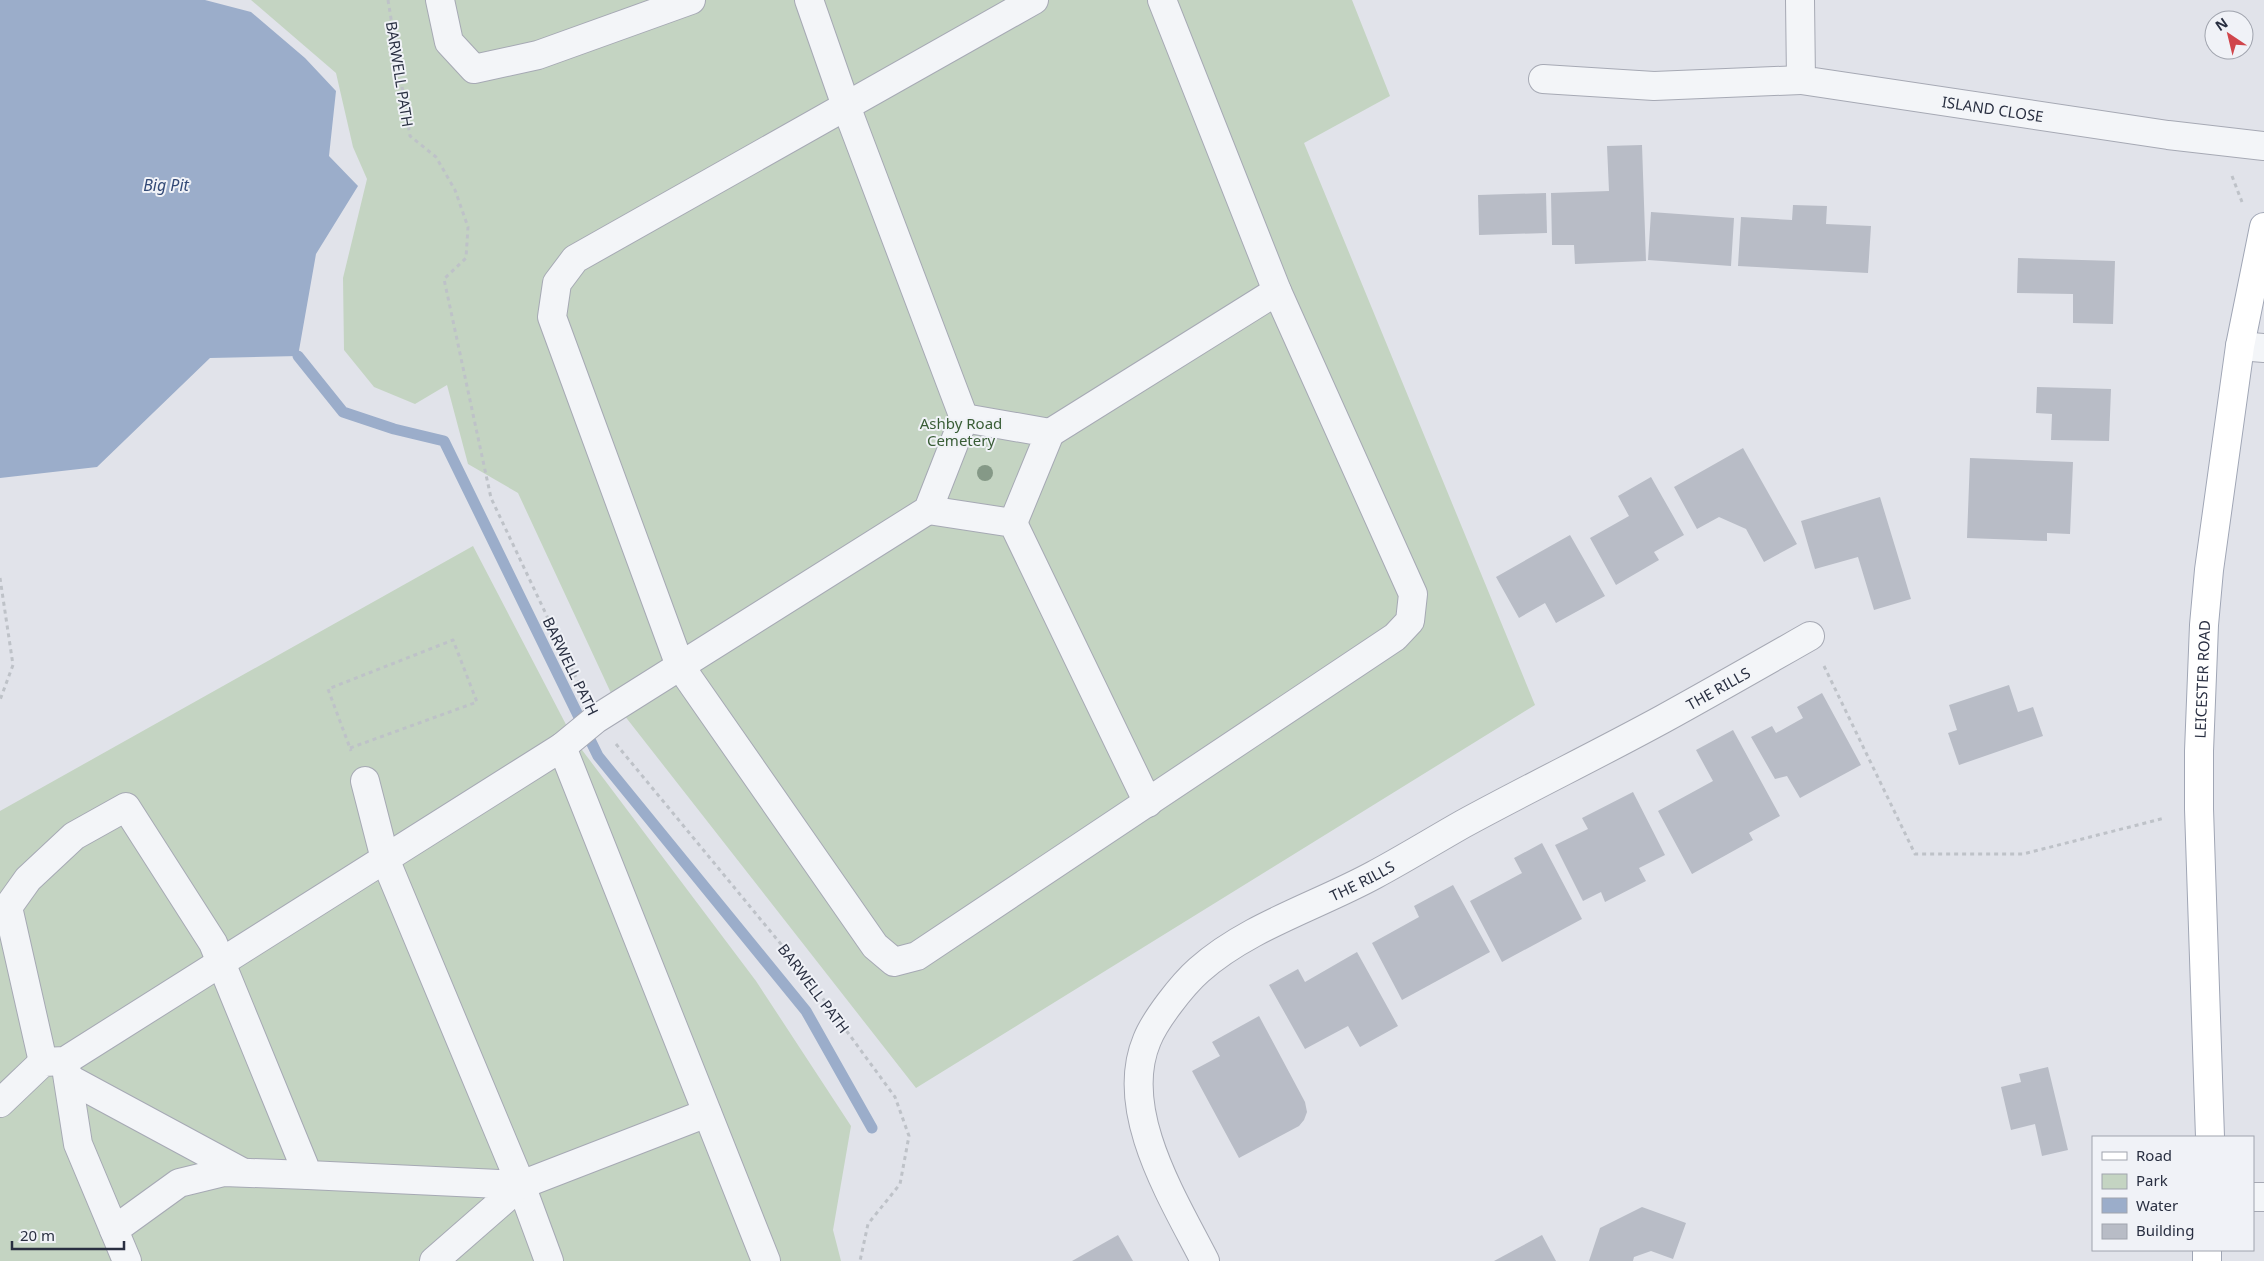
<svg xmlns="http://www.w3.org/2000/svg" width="2264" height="1261" font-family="'Noto Sans',sans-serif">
	<rect width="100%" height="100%" fill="#e1e3ea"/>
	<!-- green -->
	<g fill="#c4d4c2">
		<path d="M251 0H1352L1390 96 1304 143 1535 705 916 1088 617 706 518 493 468 464 447 385 415 404 374 387 344 350 343 278 367 179 353 147 336 73Z"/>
		<path d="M473 546 573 738 756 981 851 1126 833 1230 841 1261H0V811Z"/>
	</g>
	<!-- water -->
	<path fill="#9badca" d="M0 0H205L251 12 305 58 336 91 329 156 358 186 316 254 298 356 210 358 97 467 0 478Z"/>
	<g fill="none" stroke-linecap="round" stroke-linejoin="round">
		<!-- stream -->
		<path stroke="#9badca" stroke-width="11" d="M298 356 343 412 394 429 444 441 598 756 806 1011 872 1128"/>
	</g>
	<!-- building -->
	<g fill="#b8bcc6">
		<path d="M1642 145 1646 261 1575 264 1574 245H1552L1551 193 1609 191 1607 146Z"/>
		<path d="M1546 193 1547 233 1479 235 1478 195Z"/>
		<path d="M1793 205 1827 206 1826 224 1871 226 1868 273 1738 266 1741 217 1792 220Z"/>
		<path d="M1651 212 1734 218 1731 266 1648 260Z"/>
		<path d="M2018 258 2115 261 2113 324 2073 323V294L2017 293Z"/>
		<path d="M2037 387 2111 389 2109 441 2051 440 2052 414 2036 413Z"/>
		<path d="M1743 448 1797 544 1764 562 1746 529 1719 517 1697 529 1674 487Z"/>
		<path d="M1970 458 2073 462 2070 534 2047 533V541L1967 538Z"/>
		<path d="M1651 477 1684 535 1654 552 1659 560 1616 585 1590 538 1629 516 1618 496Z"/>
		<path d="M1880 497 1911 599 1874 610 1858 557 1815 569 1801 521Z"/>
		<path d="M1570 535 1605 596 1556 623 1545 603 1519 618 1496 577Z"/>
		<path d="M2009 685 2018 712 2033 707 2043 736 1959 765 1948 733 1957 730 1949 705Z"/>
		<path d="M1822 693 1861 765 1800 798 1787 776 1775 779 1751 737 1772 726 1776 733 1803 718 1797 707Z"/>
		<path d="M1733 730 1780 816 1749 833 1753 840 1692 874 1658 811 1713 781 1696 750Z"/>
		<path d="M1633 792 1665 855 1639 868 1646 881 1605 902 1601 892 1583 901 1555 845 1588 829 1582 818Z"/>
		<path d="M1542 843 1582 919 1502 962 1470 901 1522 873 1514 858Z"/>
		<path d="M1453 885 1490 952 1402 1000 1372 943 1419 917 1414 906Z"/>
		<path d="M1357 952 1398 1026 1360 1047 1348 1026 1305 1049 1269 985 1298 969 1305 982Z"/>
		<path d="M1259 1016 1305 1102 1307 1112 1304 1120 1299 1126 1239 1158 1192 1071 1220 1056 1212 1042Z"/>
		<path d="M2048 1067 2068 1150 2042 1156 2035 1124 2011 1130 2001 1087 2021 1082 2019 1074Z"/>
		<path d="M1642 1207 1686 1223 1673 1259 1651 1251 1634 1257 1633 1261H1589L1600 1228Z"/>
		<path d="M1118 1235 1133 1261H1072Z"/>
		<path d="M1542 1235 1556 1261H1494Z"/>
	</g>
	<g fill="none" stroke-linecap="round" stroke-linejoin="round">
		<defs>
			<g id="minor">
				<path d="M440 0 449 42 474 69 538 55 691 0"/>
				<path d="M1034 0 575 259 557 283 552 317 680 666 875 946 894 962 917 956 1395 637 1410 621 1413 594 1277 291 1162 0"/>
				<path id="s1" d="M1800 0 1801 80 2168 135 2264 146"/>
				<path d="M1543 79 1654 86 1801 80"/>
				<path d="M2240 346 2264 348"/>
				<path d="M964 418 1050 433 1013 523"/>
				<path d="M1050 433 1277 291"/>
				<path d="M928 510 1013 523 1148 803"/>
				<path d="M562 747 596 719 928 510 964 418 846 106 809 0"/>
				<path d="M365 781 385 859 521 1185 549 1261"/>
				<path d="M65 1061 78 1144 127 1261"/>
				<path d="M43 1062 8 907 28 879 74 836 126 807 213 943 308 1175 521 1185 434 1261"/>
				<path d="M68 1078 242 1172"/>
				<path d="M0 1103 43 1062 65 1061 562 747 766 1261"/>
				<path d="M521 1185 707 1113"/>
				<path d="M2253 1197H2264"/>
				<path d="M114 1230 179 1183 224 1172 308 1175"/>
				<path id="s2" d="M1205 1261C1174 1200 1117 1111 1147 1040 1155 1020 1182 985 1199 970 1247 927 1317 906 1374 875 1404 859 1433 841 1463 824 1529 788 1597 755 1663 719 1712 692 1761 664 1810 636"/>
			</g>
			<g id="major">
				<path id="s3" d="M2210 1137 2199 809V751L2204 625 2209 570 2240 346 2264 227"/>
				<path d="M2207 1261V1250"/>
			</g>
		</defs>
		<!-- minor casing -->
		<use href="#minor" stroke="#a6a9b4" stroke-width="30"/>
		<!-- major casing -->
		<use href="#major" stroke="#a0a6b5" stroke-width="30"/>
		<!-- path -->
		<g stroke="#bec2c8" stroke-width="3" stroke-dasharray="4 4" stroke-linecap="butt">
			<path d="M388 0 410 136 436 157 455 190 468 227 466 258 444 279 491 498 581 688"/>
			<path d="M2232 176 2242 202"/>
			<path d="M0 578 13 665 0 700"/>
			<path d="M1824 666 1915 854H2023L2165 818"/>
			<path d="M616 744 799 966 895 1097 909 1136 900 1184 868 1224 860 1261"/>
			<path d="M350 748 477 702 453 640 328 689 350 748 351 751"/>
		</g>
		<!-- minor -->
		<use href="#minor" stroke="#f3f5f8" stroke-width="28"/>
		<!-- major -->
		<use href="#major" stroke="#fff" stroke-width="28"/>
	</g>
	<!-- trees -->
	<circle fill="#859987" cx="985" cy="473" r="8"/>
	<g text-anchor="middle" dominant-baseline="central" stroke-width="4" stroke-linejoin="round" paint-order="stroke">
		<!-- street labels -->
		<g font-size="15" fill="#292f41" stroke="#f0f2f7">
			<text transform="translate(400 74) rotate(81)">BARWELL PATH</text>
			<text stroke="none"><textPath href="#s1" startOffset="274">ISLAND CLOSE</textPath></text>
			<text transform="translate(571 666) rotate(64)">BARWELL PATH</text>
			<text stroke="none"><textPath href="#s3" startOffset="458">LEICESTER ROAD</textPath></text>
			<text stroke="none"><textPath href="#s2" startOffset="915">THE RILLS</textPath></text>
			<text stroke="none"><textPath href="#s2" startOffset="510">THE RILLS</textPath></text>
			<text transform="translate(814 988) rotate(53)">BARWELL PATH</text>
		</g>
		<!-- park labels -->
		<g font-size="15" fill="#395d36" stroke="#f0f2f7">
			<text x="961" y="423">Ashby Road<tspan x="961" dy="17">Cemetery</tspan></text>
		</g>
		<!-- water labels -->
		<g font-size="16" font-style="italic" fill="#324976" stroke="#f0f2f7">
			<text x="166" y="185">Big Pit</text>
		</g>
	</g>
	<!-- legend -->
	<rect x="2092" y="1136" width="162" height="115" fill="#f0f2f7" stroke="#a0a4ae"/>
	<rect x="2102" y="1152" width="25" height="8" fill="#ffffff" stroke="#a0a4ae"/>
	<text x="2136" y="1161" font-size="15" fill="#292f41">Road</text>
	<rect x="2102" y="1174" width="25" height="15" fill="#c4d4c2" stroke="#a0a4ae"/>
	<text x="2136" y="1186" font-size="15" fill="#292f41">Park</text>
	<rect x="2102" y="1198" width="25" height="15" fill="#9badca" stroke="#a0a4ae"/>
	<text x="2136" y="1211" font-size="15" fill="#292f41">Water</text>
	<rect x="2102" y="1224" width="25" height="15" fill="#b8bcc6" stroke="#a0a4ae"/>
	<text x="2136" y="1236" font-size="15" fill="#292f41">Building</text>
	<!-- north arrow -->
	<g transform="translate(2229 35) rotate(325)"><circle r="24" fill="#f0f2f7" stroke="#a0a4ae"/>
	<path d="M0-4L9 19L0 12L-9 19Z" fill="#d0454b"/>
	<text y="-8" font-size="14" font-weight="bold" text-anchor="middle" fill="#292f41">N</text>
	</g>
	<!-- scale -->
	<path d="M12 1241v8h112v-8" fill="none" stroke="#292f41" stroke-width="2.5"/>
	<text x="20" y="1241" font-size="15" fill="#292f41" stroke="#f0f2f7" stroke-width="4" paint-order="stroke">20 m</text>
</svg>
